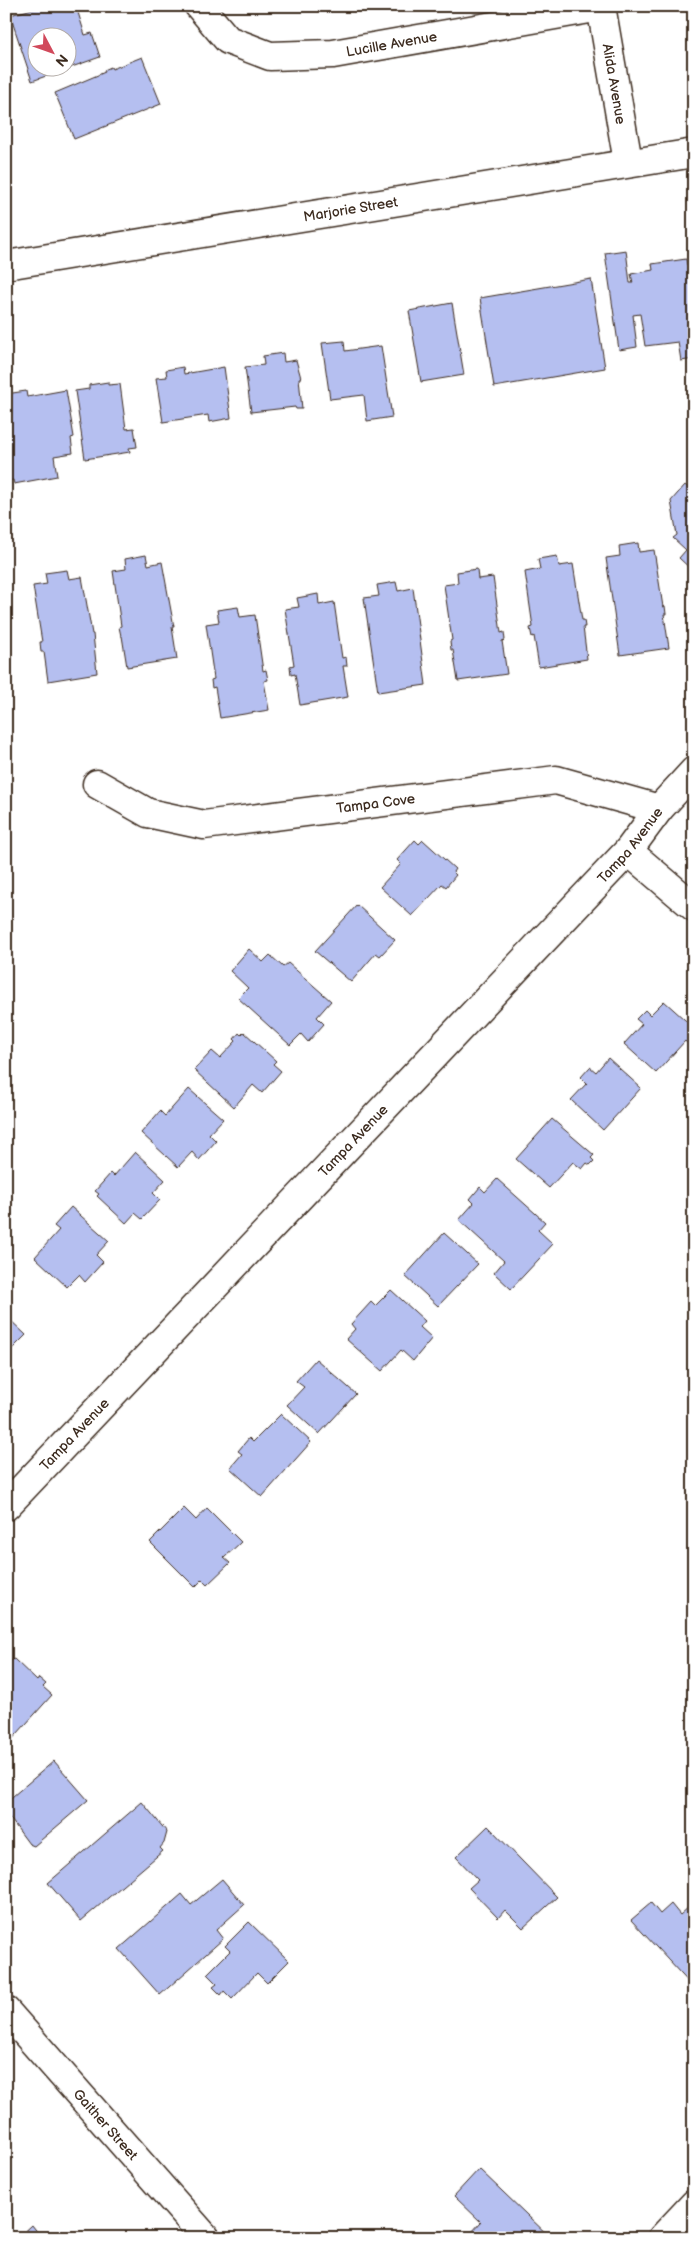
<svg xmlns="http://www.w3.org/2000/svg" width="700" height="2244" font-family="'Balsamiq Sans',sans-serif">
	<rect width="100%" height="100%" fill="#fff"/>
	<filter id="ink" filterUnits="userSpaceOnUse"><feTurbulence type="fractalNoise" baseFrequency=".02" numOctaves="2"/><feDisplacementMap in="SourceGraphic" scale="10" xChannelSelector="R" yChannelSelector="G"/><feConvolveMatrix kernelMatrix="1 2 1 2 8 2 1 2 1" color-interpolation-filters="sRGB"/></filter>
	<g filter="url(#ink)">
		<!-- building -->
		<g fill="#b5bff0" stroke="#3b2a1e" fill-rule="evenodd">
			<path d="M44 6H76L85 35 92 33 100 57 32 81 10 15ZM38 38H68V68H38Z"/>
			<path d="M142 57 161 104 74 139 55 93 105 72 104 70 111 67 112 69Z"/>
			<path d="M626 250 630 283H633L631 274 653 270 652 264 686 259 687 265 694 264V341H692L694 359 681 361 678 342 645 346 640 314 633 315 637 347 619 350 605 253Z"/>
			<path d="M591 279 605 368 494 387 480 298Z"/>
			<path d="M452 303 464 375 421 382 409 311Z"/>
			<path d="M344 341 345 351 381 346 392 417 367 421 364 395 330 399 322 343Z"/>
			<path d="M283 353 284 362 296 360 301 378H299L302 409H296L295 407 251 412 245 367 264 365 263 356Z"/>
			<path d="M183 367 184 374 224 367 231 418 209 422 208 415 163 422 156 378 167 377 166 370Z"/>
			<path d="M108 382V385L120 384 126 429 134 428 137 447 129 448 130 452 85 459 75 391 89 389V385Z"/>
			<path d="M66 390 74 437 71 438 73 453 54 456 57 476 14 484 13 480 6 481V455H9L6 447V394L26 391 27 397Z"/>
			<path d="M685 485 694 492V572L679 558 686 550 673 538 677 535 671 501Z"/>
			<path d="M638 543 639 552 654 550 663 607 665 606 666 614H664L669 648 620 655 606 558 620 556 619 546Z"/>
			<path d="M146 555 148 565 162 562 174 627H172L177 659 127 667 122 636H121L119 627 121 626 113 571 126 569 125 559Z"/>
			<path d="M557 556 559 566 573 564 582 620H584L585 627H583L587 659 539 667 534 636 532 637 530 628 533 627 525 572 540 569 538 559Z"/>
			<path d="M477 569 478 579 493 577 501 633 504 632 505 640 502 641 507 674 458 681 453 650H451L450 641 452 640 444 585 458 583 457 572Z"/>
			<path d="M67 570 69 579 82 577 92 634H93L97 673 48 681 44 652H41L40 642H42L33 586 47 584 45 573Z"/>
			<path d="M396 582 398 591 413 588 426 685 378 692 364 598 379 596 377 585Z"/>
			<path d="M318 594 319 605 334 602 342 658 346 657 347 666H343L348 697 300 705 295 674 291 675 290 666 294 665 285 609 299 607 297 598Z"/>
			<path d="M238 607 240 617 255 615 263 671 266 670 268 680 264 681 269 710 220 718 215 687 212 688 211 680 214 679 206 624 219 622 217 610Z"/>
			<path d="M415 840 419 844 423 840 455 869 453 872 456 875 446 887 442 884 412 916 380 887 401 864 397 860Z"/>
			<path d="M357 905 395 940 380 956 376 953 351 982 315 951Z"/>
			<path d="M249 949 263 962 270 955 283 967 288 963 331 1001 317 1017 324 1024 308 1042 301 1034 290 1045 238 998 248 988 230 971Z"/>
			<path d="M664 1001 694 1028 692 1034 694 1037 688 1044 685 1041 656 1073 624 1044 642 1024 636 1019 645 1010 650 1015Z"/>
			<path d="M244 1032 276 1061 273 1064 281 1071 262 1093 253 1085 234 1107 194 1070 212 1051 220 1058 236 1041 234 1039 239 1033 241 1035Z"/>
			<path d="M608 1058 641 1088 603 1130 571 1100 587 1083 581 1077 590 1067 596 1072Z"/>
			<path d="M189 1089 223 1119 209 1134 216 1141 199 1160 192 1152 178 1167 141 1133 160 1111 165 1116Z"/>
			<path d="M552 1119 594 1155 591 1158 594 1161 590 1165 587 1163 582 1169 573 1162 549 1188 516 1159Z"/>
			<path d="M135 1152 165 1180 153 1193 160 1200 142 1219 135 1213 126 1223 97 1196 99 1194 95 1191 111 1173 114 1176Z"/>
			<path d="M497 1179 545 1222 538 1230 553 1244 511 1289 494 1273 504 1261 459 1220 474 1203 470 1199 480 1187 485 1192Z"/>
			<path d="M71 1207 109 1241 96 1255 103 1262 85 1282 79 1275 67 1287 35 1257 59 1230 54 1226Z"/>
			<path d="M444 1233 478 1264 438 1306 405 1276Z"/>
			<path d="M391 1290 425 1321 420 1327 432 1338 413 1361 401 1350 382 1371 346 1339 355 1329 351 1324 371 1302 375 1306Z"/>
			<path d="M6 1316 26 1335 6 1355Z"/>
			<path d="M316 1359 356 1394 319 1434 287 1405 304 1387 296 1381Z"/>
			<path d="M281 1414 311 1442 262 1497 230 1468 242 1454 238 1451 249 1438 253 1442Z"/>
			<path d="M184 1508 196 1520 207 1508 241 1542 224 1558 230 1563 207 1585 202 1580 195 1587 150 1542Z"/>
			<path d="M8 1659 10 1661 14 1659 37 1681 39 1678 46 1684 43 1687 52 1695 8 1744 6 1661Z"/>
			<path d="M54 1761 88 1800 34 1846 29 1844 6 1813V1802Z"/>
			<path d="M142 1802 167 1832 164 1843 160 1848 163 1851 81 1921 48 1883Z"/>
			<path d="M488 1826 557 1897 523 1928 505 1910 498 1918 469 1888 478 1880 456 1857Z"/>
			<path d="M222 1879 244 1905 216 1930 223 1939 160 1995 119 1949 182 1894 191 1905Z"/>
			<path d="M651 1903 660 1914 671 1904 680 1915 690 1906 694 1910V1988L631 1920Z"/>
			<path d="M249 1922 289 1961 267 1983 257 1973 232 1999 224 1991 221 1995 213 1987 217 1984 207 1974 230 1951 225 1946Z"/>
			<path d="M479 2169 551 2238H476L471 2233 481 2222 454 2196Z"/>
			<path d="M32 2225 42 2238H18Z"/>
		</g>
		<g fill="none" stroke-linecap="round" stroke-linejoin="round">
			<defs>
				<g id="street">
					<path id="s1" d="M199 6 228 40 270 56 333 54 601 7"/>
					<path id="s2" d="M601 6 628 162"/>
					<path id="s3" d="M97 784 148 813 204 825 556 780 659 809"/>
					<path d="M628 851 694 907"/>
					<path id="s4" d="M6 1506 628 851 659 809 694 771"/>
					<path id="s5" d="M6 2011 206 2238"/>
					<path d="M662 2238 694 2204"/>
				</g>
				<g id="secondary">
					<path id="s6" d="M6 265 694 153"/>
				</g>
			</defs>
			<!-- street casing -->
			<use href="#street" stroke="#3b2a1e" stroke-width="31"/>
			<!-- secondary casing -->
			<use href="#secondary" stroke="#3b2a1e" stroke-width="31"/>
			<!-- street -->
			<use href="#street" stroke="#fff" stroke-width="28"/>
			<!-- secondary -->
			<use href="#secondary" stroke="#fff" stroke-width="28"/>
		</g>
	</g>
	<g text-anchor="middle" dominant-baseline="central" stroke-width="4.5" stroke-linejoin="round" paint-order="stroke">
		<!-- street labels -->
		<g font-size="14" fill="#3b2a1e" stroke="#fff">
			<text stroke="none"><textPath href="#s1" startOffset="212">Lucille Avenue</textPath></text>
			<text stroke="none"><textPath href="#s2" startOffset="79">Alida Avenue</textPath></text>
			<text stroke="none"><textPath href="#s6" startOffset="349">Marjorie Street</textPath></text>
			<text stroke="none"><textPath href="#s3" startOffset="289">Tampa Cove</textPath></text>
			<text stroke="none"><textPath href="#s4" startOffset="909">Tampa Avenue</textPath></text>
			<text stroke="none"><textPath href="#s4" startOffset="504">Tampa Avenue</textPath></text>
			<text stroke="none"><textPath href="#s4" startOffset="99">Tampa Avenue</textPath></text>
			<text stroke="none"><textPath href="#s5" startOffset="151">Gaither Street</textPath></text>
		</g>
	</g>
	<!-- margin -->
	<rect width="700" height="2244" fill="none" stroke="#fff" stroke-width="25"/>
	<rect x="12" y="12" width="675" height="2219" fill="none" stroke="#3b2a1e" stroke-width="2" filter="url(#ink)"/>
	<!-- north arrow -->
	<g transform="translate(52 52) rotate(131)"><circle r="24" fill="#ffffff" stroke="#b1aaa5"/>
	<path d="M0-4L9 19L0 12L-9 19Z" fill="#d1495b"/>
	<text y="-8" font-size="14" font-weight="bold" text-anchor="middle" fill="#3b2a1e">N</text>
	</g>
</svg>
